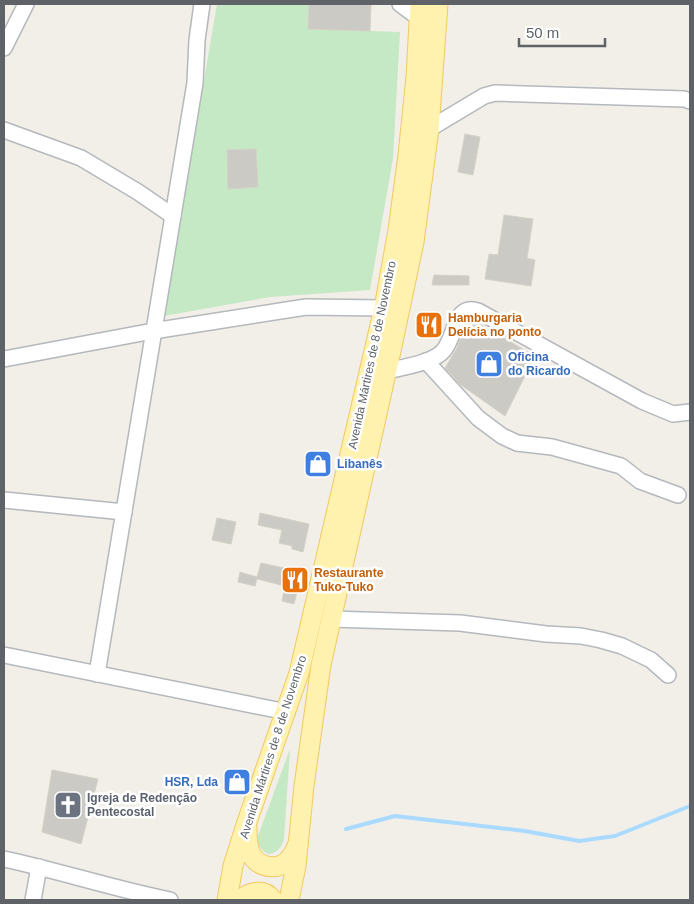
<svg xmlns="http://www.w3.org/2000/svg" width="694" height="904" font-family="Helvetica,sans-serif">
	<rect width="100%" height="100%" fill="#f1efe8"/>
	<!-- green -->
	<g fill="#c5e8c5">
		<path d="M217 4H310L308 29 400 32 393 158 370 290 270 297 164 316Z"/>
		<path d="M290 749 284 838C282 847 278 853 268 854 260 850 257 844 258 836Z"/>
	</g>
	<g fill="none" stroke-linecap="round" stroke-linejoin="round">
		<!-- stream -->
		<path stroke="#aadaff" stroke-width="4" d="M346 829 395 816 525 831 579 841 615 836 690 806"/>
	</g>
	<!-- building -->
	<g fill="#cccac5" stroke="#d6d1c6">
		<path d="M309 4 371 5 370 31 308 29Z"/>
		<path d="M465 134 480 137 473 175 458 172Z"/>
		<path d="M256 149 258 187 228 189 227 150Z"/>
		<path d="M504 215 533 219 527 258 535 260 531 286 485 279 489 254 498 255Z"/>
		<path d="M434 275 469 276V285H432Z"/>
		<path d="M471 319 535 356 505 416 461 385 445 368 457 348 465 326Z"/>
		<path d="M260 513 309 524 303 552 292 549V546L279 543 282 530 258 525Z"/>
		<path d="M217 518 236 522 231 544 212 540Z"/>
		<path d="M261 563 302 572 294 604 282 601 285 586 257 579 255 586 238 582 240 572 257 577Z"/>
		<path d="M52 770 98 779 81 844 42 832Z"/>
	</g>
	<g fill="none" stroke-linecap="round" stroke-linejoin="round">
		<defs>
			<g id="minor">
				<path d="M400 4 419 18"/>
				<path d="M4 48 26 4"/>
				<path d="M429 129 484 96 495 93 684 99 690 101"/>
				<path d="M4 130 81 158 138 192 173 216"/>
				<path d="M4 359 153 331 306 307 384 308"/>
				<path d="M426 361 478 418 502 436 517 443 552 447 621 466 640 481 678 495"/>
				<path d="M387 371C403 367 434 363 444 350 456 336 454 303 478 311L642 401 673 414 690 412"/>
				<path d="M4 500 124 512"/>
				<path d="M331 619 460 623 546 634 581 636 601 640 622 646 651 660 668 675"/>
				<path d="M4 655 287 712"/>
				<path d="M97 674 195 83 197 40 202 4"/>
				<path d="M4 859C60 871 114 889 170 900"/>
				<path d="M33 900 39 867"/>
			</g>
			<g id="major">
				<path d="M247 828C247 838 247 848 252 856 261 869 281 871 290 858 294 854 296 848 298 844"/>
				<path d="M227 900 233 866 247 822 299 673 384 308 398 230 408 155 416 77 420 4"/>
				<path d="M240 900C250 891 264 888 273 900"/>
				<path d="M289 900 296 866 304 786 321 665 391 351 414 242 429 129 438 4"/>
			</g>
		</defs>
		<!-- minor casing -->
		<use href="#minor" stroke="#b5b8bc" stroke-width="18"/>
		<!-- major casing -->
		<use href="#major" stroke="#f2c960" stroke-width="21"/>
		<!-- minor -->
		<use href="#minor" stroke="#fff" stroke-width="15"/>
		<!-- major -->
		<use href="#major" stroke="#fff2af" stroke-width="19"/>
	</g>
	<!-- icons -->
	<defs>
		<symbol id="restaurant-square" viewBox="-11 -11 22 22"><rect x="-9" y="-9" width="18" height="18" rx="4" fill="#e8710a" stroke="#fff"/><path d="M-5-6h1v4h1v-4h1v4h1v-4h1v5L-1.5 .5V6h-2V.5L-5-1ZM5-6V6H3V1.5H1.5Q1.5-4 5-6Z" fill="#fff"/></symbol>
		<symbol id="shop-square" viewBox="-11 -11 22 22"><rect x="-9" y="-9" width="18" height="18" rx="4" fill="#3f7fe0" stroke="#fff"/><path d="M-5-2.5h2.3a2.7 3.5 0 0 1 5.4 0H5L5.5 6h-11ZM-1.5-2.5h3a1.5 2.3 0 0 0-3 0Z" fill="#fff"/></symbol>
		<symbol id="church-square" viewBox="-11 -11 22 22"><rect x="-9" y="-9" width="18" height="18" rx="4" fill="#6b7280" stroke="#fff"/><path d="M-1.2-6h2.4v3.5h3.3v2.4h-3.3V6h-2.4V-.1h-3.3v-2.4h3.3Z" fill="#fff"/></symbol>
	</defs>
	<g fill-rule="evenodd">
		<use href="#restaurant-square" x="413" y="309" width="32" height="32"/>
		<use href="#shop-square" x="473" y="348" width="32" height="32"/>
		<use href="#shop-square" x="302" y="448" width="32" height="32"/>
		<use href="#restaurant-square" x="279" y="564" width="32" height="32"/>
		<use href="#shop-square" x="221" y="766" width="32" height="32"/>
		<use href="#church-square" x="52" y="789" width="32" height="32"/>
	</g>
	<g text-anchor="middle" dominant-baseline="central" stroke-width="5" stroke-linejoin="round" paint-order="stroke">
		<!-- food labels -->
		<g font-size="12" font-weight="bold" fill="#c56008" stroke="#fff" text-anchor="start">
			<text x="448" y="318">Hamburgaria<tspan x="448" dy="14">Delícia no ponto</tspan></text>
			<text x="314" y="573">Restaurante<tspan x="314" dy="14">Tuko-Tuko</tspan></text>
		</g>
		<!-- street labels -->
		<g font-size="12" fill="#5f6368" stroke="#fff">
			<text transform="translate(372 355) rotate(-78)">Avenida Mártires de 8 de Novembro</text>
			<text transform="translate(273 747) rotate(-72)">Avenida Mártires de 8 de Novembro</text>
		</g>
		<!-- shop labels -->
		<g font-size="12" font-weight="bold" fill="#366cbe" stroke="#fff" text-anchor="start">
			<text x="508" y="357">Oficina<tspan x="508" dy="14">do Ricardo</tspan></text>
			<text x="337" y="464">Libanês</text>
			<text x="218" y="782" text-anchor="end">HSR, Lda</text>
		</g>
		<!-- worship labels -->
		<g font-size="12" font-weight="bold" fill="#5b616d" stroke="#fff" text-anchor="start">
			<text x="87" y="798">Igreja de Redenção<tspan x="87" dy="14">Pentecostal</tspan></text>
		</g>
	</g>
	<!-- border -->
	<rect width="694" height="904" fill="none" stroke="#5f6368" stroke-width="10"/>
	<!-- scale -->
	<path d="M519 38v8h86v-8" fill="none" stroke="#5f6368" stroke-width="2.5"/>
	<text x="526" y="38" font-size="15" fill="#5f6368" stroke="#ffffff" stroke-width="4" paint-order="stroke">50 m</text>
</svg>
